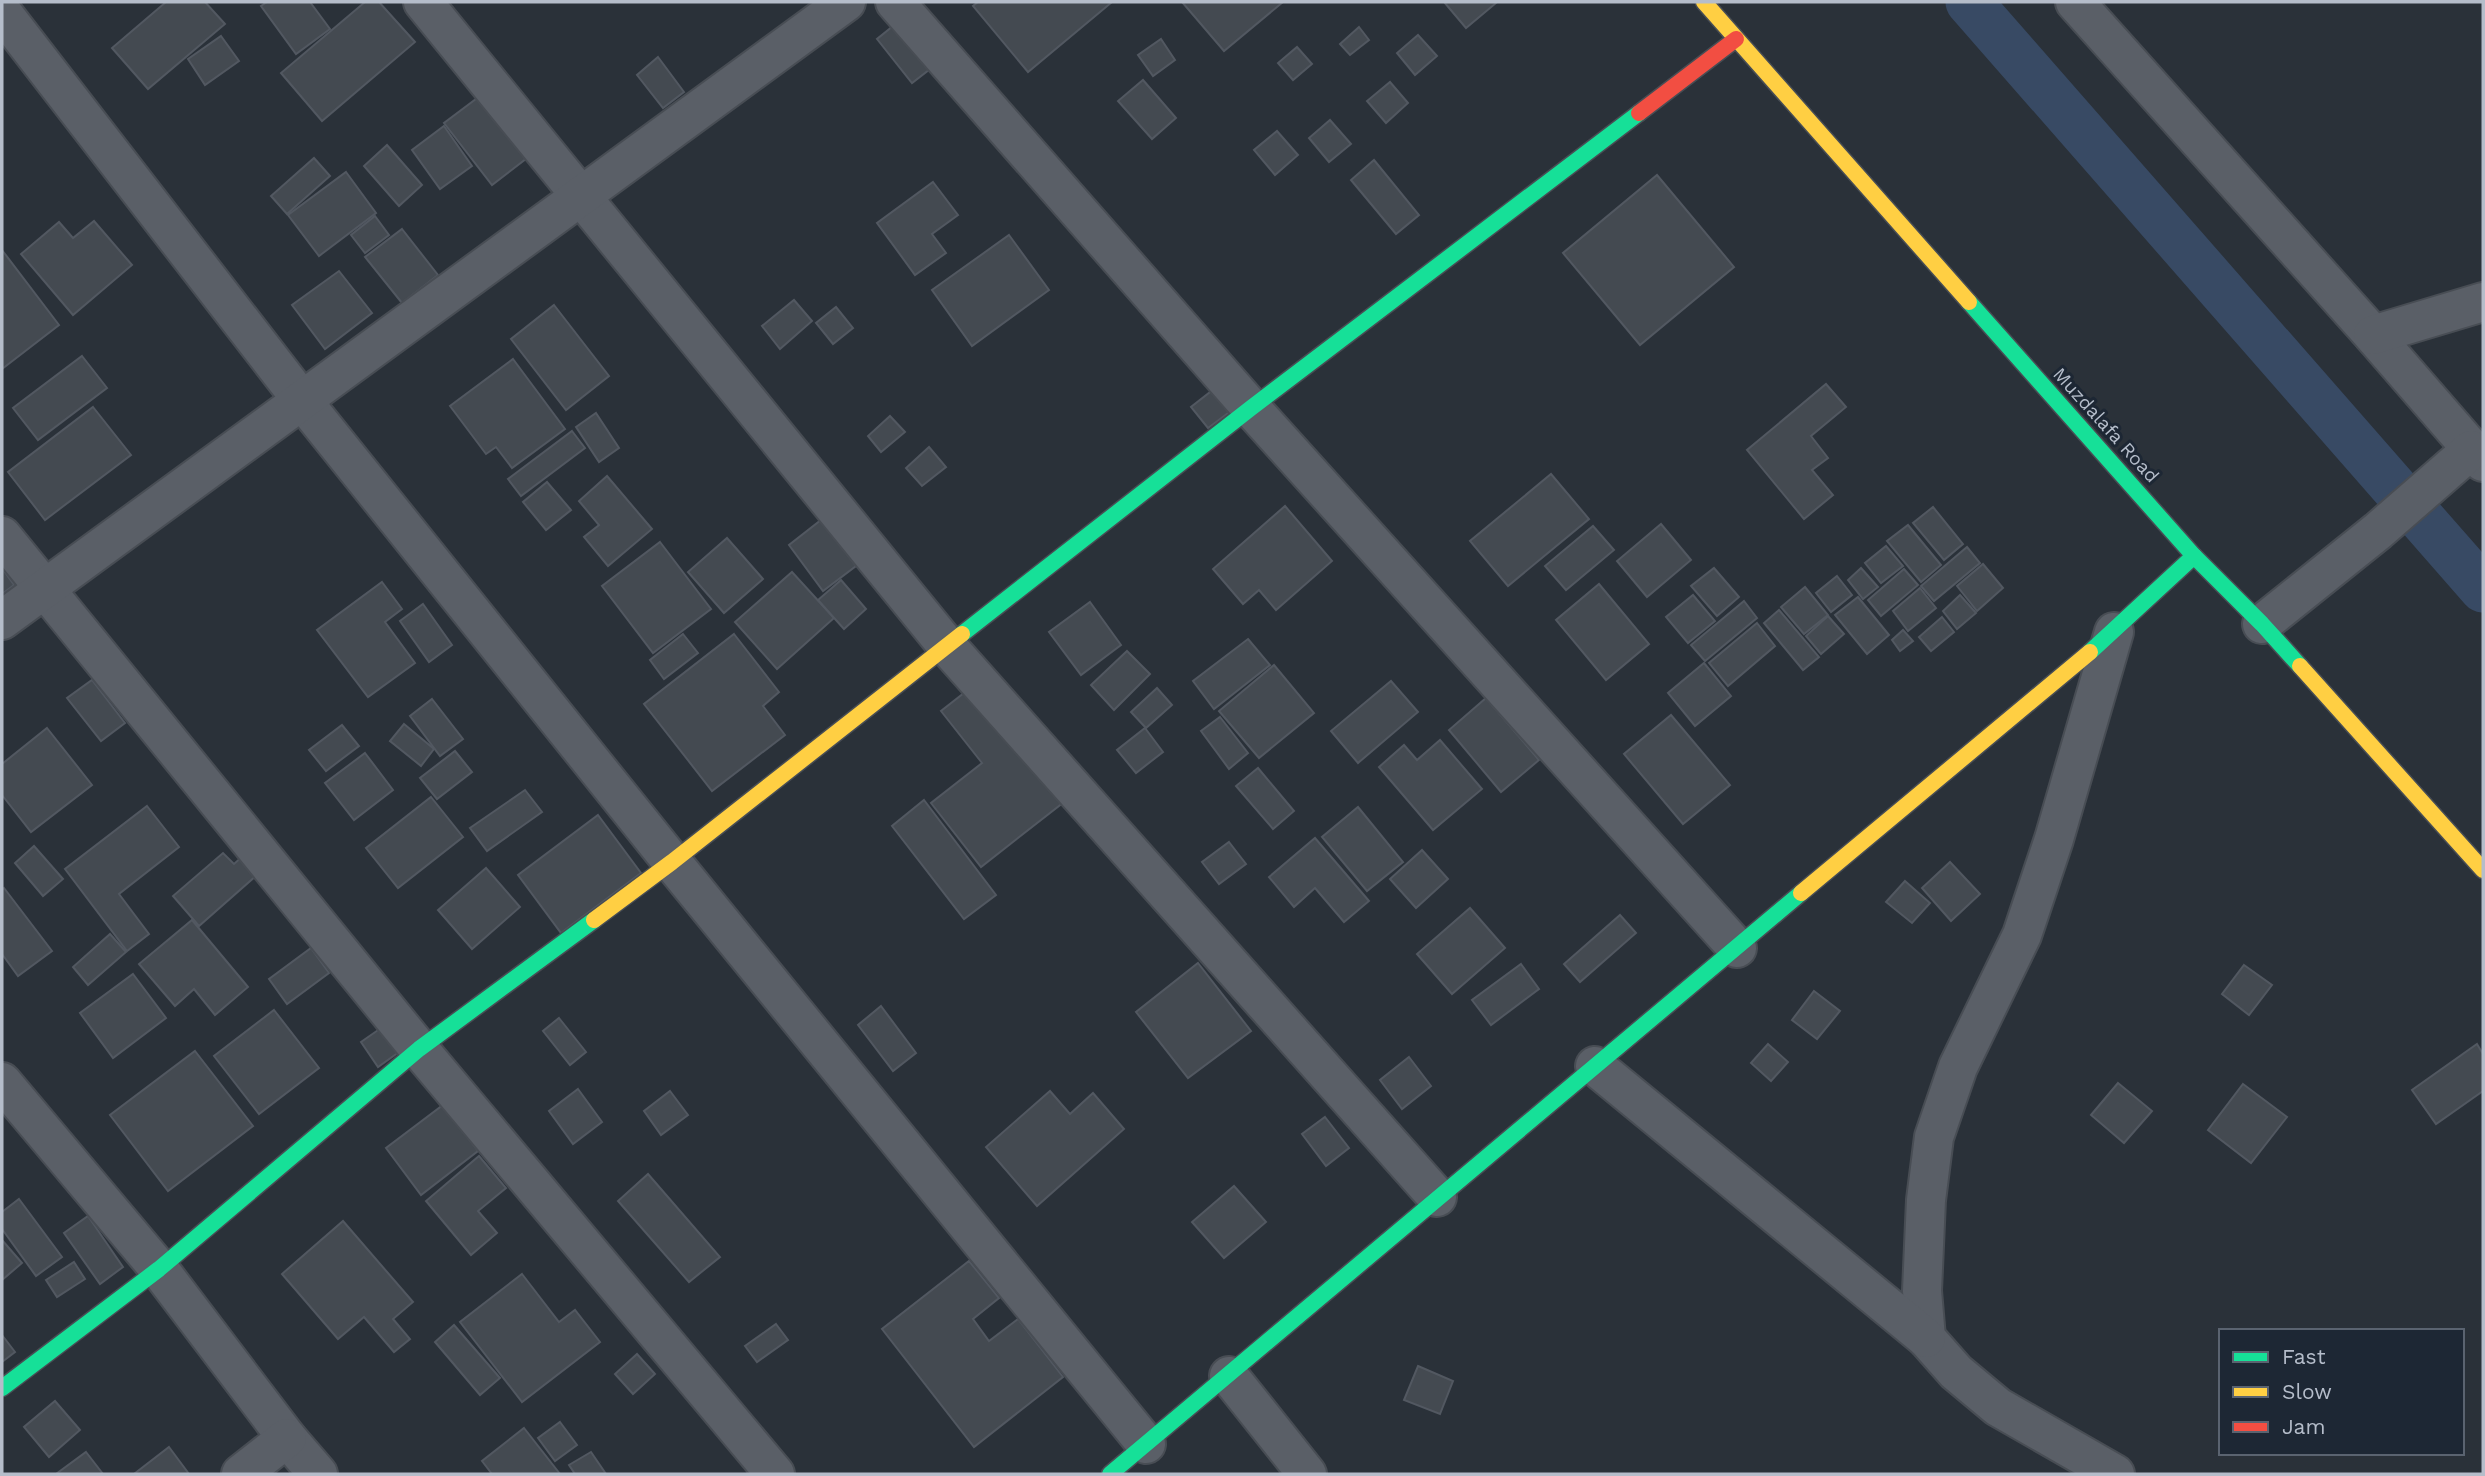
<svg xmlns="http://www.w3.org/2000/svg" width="2485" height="1476" font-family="'Work Sans',sans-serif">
	<rect width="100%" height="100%" fill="#2a3139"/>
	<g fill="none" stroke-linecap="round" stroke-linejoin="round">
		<!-- canal -->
		<path stroke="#384a64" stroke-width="47" d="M1969 2 2483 589"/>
	</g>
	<!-- building -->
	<g fill="#444a51" stroke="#525861" stroke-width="2">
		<path d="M166 2H205L225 24 148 89 112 48Z"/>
		<path d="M267 2H310L330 29 296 54 261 6Z"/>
		<path d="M365 2H379L415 42 322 121 281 73Z"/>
		<path d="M978 2H1112L1028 72 973 6Z"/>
		<path d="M1182 2H1283L1224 51Z"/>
		<path d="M1444 2H1495L1496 3 1466 28Z"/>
		<path d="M908 14 943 59 912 83 877 39Z"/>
		<path d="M1359 27 1369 40 1350 55 1340 44Z"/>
		<path d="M1418 35 1437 56 1415 75 1397 53Z"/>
		<path d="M221 36 239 61 205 85 188 59Z"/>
		<path d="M1161 39 1175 60 1153 76 1138 55Z"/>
		<path d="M1297 47 1312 64 1293 80 1278 63Z"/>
		<path d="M658 57 684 92 663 108 637 75Z"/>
		<path d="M1143 80 1176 118 1152 139 1118 101Z"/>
		<path d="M1390 82 1408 103 1386 123 1367 101Z"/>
		<path d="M484 93 531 155 492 185 444 123Z"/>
		<path d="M1330 120 1351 144 1329 162 1309 138Z"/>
		<path d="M444 126 472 166 440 189 412 150Z"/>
		<path d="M1277 131 1298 155 1275 175 1254 150Z"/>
		<path d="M387 145 422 185 399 206 364 166Z"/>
		<path d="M314 158 330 176 287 214 271 196Z"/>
		<path d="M1374 160 1419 215 1396 234 1351 180Z"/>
		<path d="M346 172 376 213 319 256 288 215Z"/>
		<path d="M1657 175 1734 267 1640 345 1563 253Z"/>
		<path d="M933 182 958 215 932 234 946 253 915 275 877 223Z"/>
		<path d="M375 216 389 235 365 253 351 235Z"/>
		<path d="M94 221 132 265 73 315 21 254 59 222 73 238Z"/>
		<path d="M402 229 438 275 402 303 365 257Z"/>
		<path d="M1009 235 1049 290 972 346 932 290Z"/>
		<path d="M2 250 59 325 2 369Z"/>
		<path d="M339 271 372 313 325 349 292 305Z"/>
		<path d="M794 300 812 321 780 349 762 326Z"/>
		<path d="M554 305 609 376 566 410 511 339Z"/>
		<path d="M836 307 853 328 833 344 816 323Z"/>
		<path d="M82 356 107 388 38 440 13 408Z"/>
		<path d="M513 359 565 429 512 468 496 447 486 454 450 406Z"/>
		<path d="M1826 384 1846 407 1811 436 1828 458 1812 470 1833 495 1804 519 1747 450Z"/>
		<path d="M1214 389 1232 410 1208 428 1191 407Z"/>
		<path d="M93 407 131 455 45 520 8 472Z"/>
		<path d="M596 413 619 448 599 462 576 427Z"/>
		<path d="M890 416 905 432 881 452 868 436Z"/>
		<path d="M572 431 585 448 521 496 508 479Z"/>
		<path d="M929 447 946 467 922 486 906 468Z"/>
		<path d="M1551 474 1589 519 1508 586 1470 541Z"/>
		<path d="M607 476 652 529 608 566 584 537 599 525 579 501Z"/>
		<path d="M547 482 571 510 546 530 523 502Z"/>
		<path d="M1285 506 1332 561 1276 610 1259 590 1243 604 1213 569Z"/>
		<path d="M1933 507 1963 544 1944 560 1913 523Z"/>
		<path d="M821 520 856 566 823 591 789 545Z"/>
		<path d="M1661 524 1691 560 1647 597 1617 561Z"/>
		<path d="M1908 525 1941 565 1921 582 1887 541Z"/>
		<path d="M1593 526 1614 550 1566 590 1545 566Z"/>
		<path d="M727 538 763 579 724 613 688 572Z"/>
		<path d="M660 542 711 609 653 653 602 586Z"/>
		<path d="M1886 546 1903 566 1881 583 1865 563Z"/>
		<path d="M1967 547 1980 563 1934 601 1921 586Z"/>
		<path d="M1983 564 2003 588 1977 611 1957 586Z"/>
		<path d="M2 568 14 585 2 594Z"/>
		<path d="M1714 568 1739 597 1717 616 1691 586Z"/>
		<path d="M1861 568 1878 587 1863 599 1848 580Z"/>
		<path d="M1904 569 1918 585 1881 616 1868 600Z"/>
		<path d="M792 572 834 618 777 669 735 622Z"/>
		<path d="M1837 576 1852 595 1831 612 1816 593Z"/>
		<path d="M841 580 866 609 844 629 818 600Z"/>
		<path d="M382 582 402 609 385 622 415 663 368 697 317 630Z"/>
		<path d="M1599 584 1649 644 1606 680 1556 620Z"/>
		<path d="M1805 587 1828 615 1804 634 1781 607Z"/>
		<path d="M1920 588 1936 608 1908 631 1893 611Z"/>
		<path d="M1693 595 1715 621 1688 643 1666 617Z"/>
		<path d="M1960 595 1976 613 1957 629 1943 611Z"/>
		<path d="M1858 597 1889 635 1867 654 1835 615Z"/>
		<path d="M1744 601 1757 618 1705 661 1691 645Z"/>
		<path d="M1090 602 1121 645 1081 675 1049 632Z"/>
		<path d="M423 604 452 645 429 662 400 621Z"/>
		<path d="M1779 610 1819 657 1803 670 1764 623Z"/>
		<path d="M1828 616 1844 634 1821 654 1806 636Z"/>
		<path d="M1942 617 1954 632 1931 651 1919 637Z"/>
		<path d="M1757 623 1775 646 1728 686 1709 663Z"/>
		<path d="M1903 630 1913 641 1900 651 1892 640Z"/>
		<path d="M683 634 698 653 664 679 650 660Z"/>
		<path d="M734 634 779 692 763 706 785 735 712 791 644 704Z"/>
		<path d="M1248 639 1270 665 1214 709 1193 681Z"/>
		<path d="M1127 651 1150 674 1114 710 1091 685Z"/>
		<path d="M1704 663 1731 696 1695 726 1668 693Z"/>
		<path d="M1274 665 1314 713 1259 758 1219 711Z"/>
		<path d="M92 680 125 723 101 741 67 698Z"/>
		<path d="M1391 681 1418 712 1358 763 1331 731Z"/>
		<path d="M973 686 1064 802 981 867 931 803 982 763 941 711Z"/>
		<path d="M1157 688 1172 705 1146 728 1131 712Z"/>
		<path d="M1486 698 1539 760 1501 792 1449 730Z"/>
		<path d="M432 699 463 739 440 756 410 716Z"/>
		<path d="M1671 715 1730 785 1683 824 1624 754Z"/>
		<path d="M1220 717 1248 753 1229 769 1201 731Z"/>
		<path d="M404 724 434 749 421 766 390 741Z"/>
		<path d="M342 725 359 746 326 771 309 750Z"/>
		<path d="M47 728 92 785 31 832 2 795V764Z"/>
		<path d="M1145 728 1163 752 1136 773 1117 750Z"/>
		<path d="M1440 740 1482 789 1433 830 1379 767 1404 745 1417 760Z"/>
		<path d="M455 751 472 772 437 799 420 778Z"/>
		<path d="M365 753 393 790 354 820 325 783Z"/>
		<path d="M1258 768 1294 811 1273 829 1236 786Z"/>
		<path d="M525 790 542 812 487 851 470 828Z"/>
		<path d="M431 797 463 837 398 888 366 848Z"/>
		<path d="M924 800 996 895 964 919 892 826Z"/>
		<path d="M147 806 179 847 119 894 149 934 127 951 65 869Z"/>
		<path d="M1358 807 1403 862 1367 891 1322 837Z"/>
		<path d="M598 815 641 873 561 933 518 875Z"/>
		<path d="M1315 838 1369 901 1344 922 1315 888 1294 907 1269 877Z"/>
		<path d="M1229 842 1246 864 1219 884 1202 862Z"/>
		<path d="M34 846 63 879 43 896 15 863Z"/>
		<path d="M251 849 266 867 199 926 173 896 223 853 234 864Z"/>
		<path d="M1422 850 1448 879 1416 908 1390 879Z"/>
		<path d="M1950 862 1980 894 1951 921 1922 888Z"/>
		<path d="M486 868 520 907 472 949 438 910Z"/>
		<path d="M1905 881 1930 903 1912 923 1886 902Z"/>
		<path d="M4 888 52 951 18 976 2 954V890Z"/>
		<path d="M1470 908 1505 948 1452 994 1417 954Z"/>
		<path d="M1620 915 1636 933 1580 982 1564 964Z"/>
		<path d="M192 920 248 987 215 1015 194 989 175 1006 139 964Z"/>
		<path d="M110 934 126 952 88 985 73 967Z"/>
		<path d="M311 948 329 973 287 1004 269 979Z"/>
		<path d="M1198 963 1251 1031 1188 1078 1136 1012Z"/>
		<path d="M1521 964 1539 989 1491 1025 1472 1000Z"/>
		<path d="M2244 965 2272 985 2249 1015 2222 994Z"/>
		<path d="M133 974 166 1018 113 1058 80 1013Z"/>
		<path d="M1814 991 1840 1011 1817 1039 1792 1020Z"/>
		<path d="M881 1006 916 1053 893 1071 858 1025Z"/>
		<path d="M274 1010 319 1068 259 1114 214 1056Z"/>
		<path d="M559 1018 586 1052 570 1065 543 1031Z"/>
		<path d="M381 1028 399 1052 378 1067 361 1042Z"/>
		<path d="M1768 1044 1788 1062 1771 1081 1751 1063Z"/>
		<path d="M2477 1044 2483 1054V1091L2436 1124 2412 1090Z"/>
		<path d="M195 1051 253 1126 168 1191 110 1115Z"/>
		<path d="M1409 1057 1431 1086 1402 1109 1380 1080Z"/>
		<path d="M2118 1083 2152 1111 2124 1143 2091 1115Z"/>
		<path d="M2243 1084 2287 1117 2251 1163 2208 1130Z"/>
		<path d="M578 1089 602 1122 573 1144 549 1111Z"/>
		<path d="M670 1091 688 1115 661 1135 644 1111Z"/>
		<path d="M1050 1091 1070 1114 1093 1093 1124 1129 1037 1206 986 1147Z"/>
		<path d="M443 1105 478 1151 421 1195 386 1148Z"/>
		<path d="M1325 1117 1349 1148 1326 1166 1302 1134Z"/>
		<path d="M479 1156 506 1188 478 1211 497 1233 471 1255 426 1201Z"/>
		<path d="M648 1174 720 1257 689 1282 618 1201Z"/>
		<path d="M1234 1186 1266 1222 1224 1258 1192 1222Z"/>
		<path d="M19 1199 62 1257 36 1276 2 1229V1212Z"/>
		<path d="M88 1216 123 1267 100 1284 64 1233Z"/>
		<path d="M343 1221 413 1302 393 1319 410 1339 394 1352 364 1317 338 1339 282 1274Z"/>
		<path d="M2 1240 22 1263 2 1280Z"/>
		<path d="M969 1261 999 1298 973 1319 989 1341 1018 1319 1063 1377 974 1447 882 1329Z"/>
		<path d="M74 1262 85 1279 57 1297 46 1280Z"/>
		<path d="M522 1274 559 1322 575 1310 600 1342 522 1402 460 1322Z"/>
		<path d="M776 1324 788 1340 757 1362 745 1346Z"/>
		<path d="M454 1325 500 1378 480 1395 435 1342Z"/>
		<path d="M2 1335 15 1352 2 1362Z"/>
		<path d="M637 1354 655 1374 633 1394 615 1374Z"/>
		<path d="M1418 1366 1453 1381 1440 1414 1404 1400Z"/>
		<path d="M55 1401 80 1430 49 1457 24 1427Z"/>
		<path d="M560 1422 577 1445 555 1461 538 1438Z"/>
		<path d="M524 1428 560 1474H492L482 1461Z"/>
		<path d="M169 1447 189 1474H134Z"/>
		<path d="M86 1452 103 1474H56Z"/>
		<path d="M591 1452 606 1474H575L569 1465Z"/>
	</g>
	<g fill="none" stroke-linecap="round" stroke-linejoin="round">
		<defs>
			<g id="street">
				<path d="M423 2 947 646 1437 1197"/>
				<path d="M895 2 1251 408 1737 948"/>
				<path d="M2075 2 2373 335 2483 462"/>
				<path d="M2 12 301 399 672 862 1146 1444"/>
				<path d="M2373 335 2483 302"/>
				<path d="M2 536 419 1049 775 1474"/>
				<path d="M2 620 846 2"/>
				<path d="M2262 624 2378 531 2471 450"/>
				<path d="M2114 632 2054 839 2022 935 1958 1067 1934 1137 1926 1200 1922 1291 1926 1338 1956 1372 1998 1407 2115 1474"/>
				<path d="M1595 1066 1926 1338"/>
				<path d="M2 1082 159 1269 287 1438 318 1474"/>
				<path d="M1229 1376 1307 1474"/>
				<path d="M241 1474 287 1438"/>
			</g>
			<g id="fast">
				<path d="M1969 302 2194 556 2262 624 2300 666"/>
				<path d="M962 634 1251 408 1639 113"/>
				<path d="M2090 652 2194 556"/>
				<path d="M2 1388 159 1269 419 1049 594 920"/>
				<path d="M1110 1474 1801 893"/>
			</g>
			<g id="slow">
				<path d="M1704 2 1969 302"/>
				<path d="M2300 666 2483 870"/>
				<path d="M1801 893 2090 652"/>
				<path d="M594 920 672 862 962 634"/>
			</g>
			<path id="jam" d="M1639 113 1736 39"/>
		</defs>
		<!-- street casing -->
		<use href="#street" stroke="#484d54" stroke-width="42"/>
		<!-- fast casing -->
		<use href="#fast" stroke="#484d54" stroke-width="19"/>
		<!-- slow casing -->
		<use href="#slow" stroke="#484d54" stroke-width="19"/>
		<!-- jam casing -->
		<use href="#jam" stroke="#484d54" stroke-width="19"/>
		<!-- street -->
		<use href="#street" stroke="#5a5f67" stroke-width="38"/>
		<!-- fast -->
		<use href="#fast" stroke="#16e098" stroke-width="16"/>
		<!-- slow -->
		<use href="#slow" stroke="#ffcf43" stroke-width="16"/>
		<!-- jam -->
		<use href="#jam" stroke="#f24e42" stroke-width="16"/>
	</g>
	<g text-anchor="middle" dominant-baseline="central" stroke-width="6" stroke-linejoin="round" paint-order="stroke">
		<!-- street labels -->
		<g font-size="19" fill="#b5bdca" stroke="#1d2734">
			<text transform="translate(2106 425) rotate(48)">Muzdalafa Road</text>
		</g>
	</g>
	<!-- border -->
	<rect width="2485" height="1476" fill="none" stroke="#b5bdca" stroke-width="7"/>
	<!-- legend -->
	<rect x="2219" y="1329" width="245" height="126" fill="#1d2734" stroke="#5a6370" stroke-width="2"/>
	<rect x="2233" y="1352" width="35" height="10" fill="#16e098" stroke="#5a6370" stroke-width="2"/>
	<text x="2282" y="1364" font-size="21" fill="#b5bdca">Fast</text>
	<rect x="2233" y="1387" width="35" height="10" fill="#ffcf43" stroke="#5a6370" stroke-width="2"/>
	<text x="2282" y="1399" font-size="21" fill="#b5bdca">Slow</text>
	<rect x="2233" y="1422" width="35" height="10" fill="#f24e42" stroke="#5a6370" stroke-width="2"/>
	<text x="2282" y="1434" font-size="21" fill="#b5bdca">Jam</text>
</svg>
